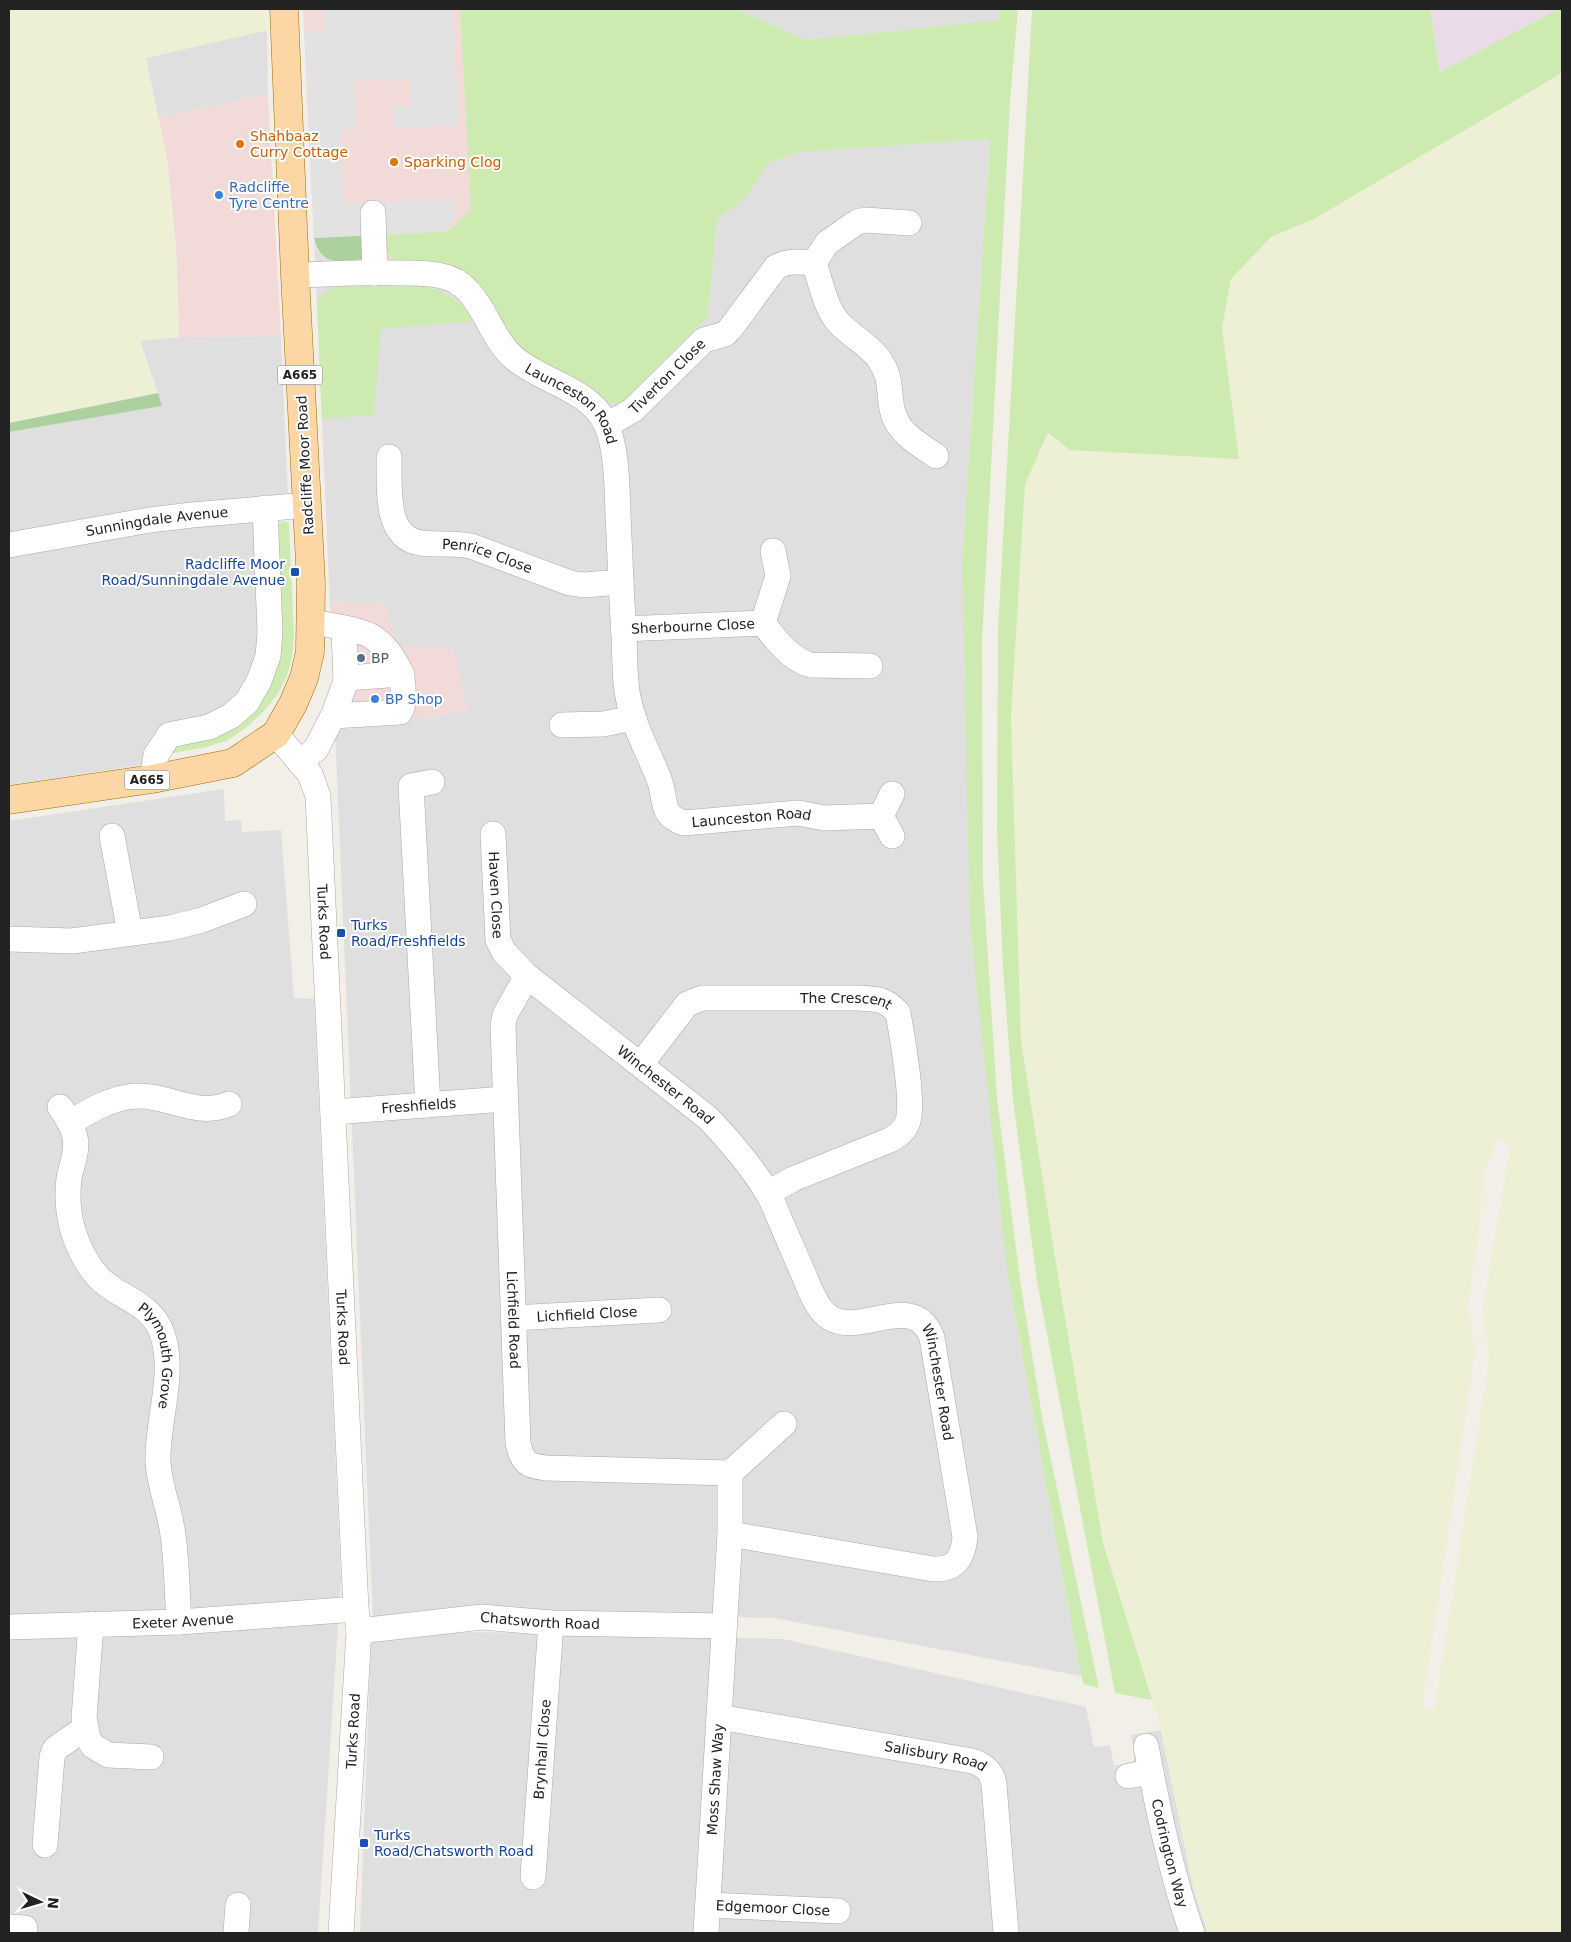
<svg xmlns="http://www.w3.org/2000/svg" width="1571" height="1942" font-family="'DejaVu Sans',sans-serif">
	<rect width="100%" height="100%" fill="#f2efe9"/>
	<!-- residential -->
	<g fill="#e0dfdf">
		<path d="M719 9H999L998 20 807 40 735 9Z"/>
		<path d="M267 30 268 94 158 117 146 58Z"/>
		<path d="M990 139 962 561 1007 1270 1081 1676 774 1618 554 1612 373 1621 335 731 468 711 397 645 385 603 330 604 314 240 316 249 322 256 432 263 457 269 468 273 544 366 583 382 593 389 603 399 708 316 717 220 746 197 769 163 799 152Z"/>
		<path d="M281 336 288 497 263 500 262 659 237 704 142 765 9 785V432L162 406 140 340 179 337Z"/>
		<path d="M224 789 225 821 241 820 242 832 281 830 294 998 314 999 341 1579 318 1933H9V821Z"/>
		<path d="M445 1632 565 1633 783 1639 1086 1707 1094 1747 1110 1745 1114 1766 1133 1762 1135 1755 1131 1735 1161 1730 1194 1891 1209 1933H360L371 1642Z"/>
	</g>
	<!-- commercial -->
	<g fill="#f2dad9">
		<path d="M303 9H460L471 210 448 231 384 234 386 251 394 260 365 259V235L314 238Z"/>
		<path d="M268 94 281 336 179 337 176 248 167 160 158 117Z"/>
		<path d="M385 603 397 645 453 649 468 711 335 731 330 604Z"/>
	</g>
	<!-- industrial -->
	<path fill="#ebdbe8" d="M1430 9H1558L1440 72Z"/>
	<!-- farmland -->
	<g fill="#eef0d5" fill-rule="evenodd">
		<path d="M9 9H266L267 30 146 58 167 160 176 248 179 337 140 341 158 393 9 423Z"/>
		<path d="M1562 73V1933H1208L1194 1891 1161 1730 1103 1543 1058 1276 1021 1041 1011 717 1025 484 1048 433 1239 458 1222 328 1231 278 1271 237 1314 219ZM1499 1137 1510 1147 1483 1308 1489 1360 1435 1709 1422 1708 1475 1351 1468 1306 1481 1217 1482 1177Z"/>
	</g>
	<!-- grass -->
	<g fill="#cdebb0">
		<path d="M460 9H735L807 40 998 20 999 9H1018L1010 102 982 641 983 880 997 1099 1020 1280 1043 1422 1099 1688 1084 1684 1081 1676 1007 1270 970 925 962 561 990 139 799 152 769 163 746 197 717 220 708 316 624 401C608 411 598 392 586 384 574 376 558 373 544 366 532 360 519 348 510 337 497 320 485 286 468 274 450 261 415 261 394 260L386 251 384 234 448 231 471 210Z"/>
		<path d="M1032 9H1430L1440 72 1558 9H1562V73L1314 219 1271 237 1231 279 1222 328 1239 459 1070 450 1048 433 1025 484 1011 717 1021 1041 1058 1276 1103 1543 1152 1700 1115 1693 1037 1281 1013 1100 1003 968 997 830 998 630Z"/>
		<path d="M344 286C376 286 422 279 450 296 460 302 467 312 474 321L381 329 374 415 322 419 317 304C323 291 330 288 344 286Z"/>
		<path d="M284 521 289 523 294 636 292 658 287 676 277 695 264 711 246 728 226 741 206 747 169 754 167 748 252 705 274 526Z"/>
	</g>
	<!-- forest -->
	<g fill="#add19e">
		<path d="M365 235V259C340 260 321 268 314 238Z"/>
		<path d="M158 393 162 406 9 432V423Z"/>
	</g>
	<!-- parking -->
	<path fill="#e2e2e2" d="M323 9H452L459 125 393 127 392 107 411 106 410 80 354 81 357 129 340 130 343 204 456 199V216L441 232 314 238 304 31 324 30Z"/>
	<g fill="none" stroke-linecap="round" stroke-linejoin="round">
		<defs>
			<g id="minor">
				<path d="M373 213 375 273"/>
				<path d="M814 263C821 282 825 308 839 323 851 336 869 345 879 359 896 382 885 404 898 424 907 438 923 447 936 456"/>
				<path id="s1" d="M295 275C329 274 364 272 399 273 413 273 428 272 442 276 453 278 462 284 469 292 487 312 494 341 514 358 542 382 590 389 606 424 617 448 617 487 618 514 620 554 621 594 624 634 625 655 624 676 628 697 634 728 648 751 659 779 667 800 659 815 684 823L798 813 824 818 881 816"/>
				<path id="s2" d="M607 425 633 410 704 340 725 334 730 329 776 267C789 260 800 262 814 263L827 243 857 222 865 220 909 223"/>
				<path id="s3" d="M389 457C390 485 383 538 421 543 438 545 454 543 471 546L570 583 584 585 621 582"/>
				<path id="s4" d="M9 545 150 520 192 515 307 505"/>
				<path d="M763 623 778 576 773 551"/>
				<path id="s5" d="M623 629 763 623C776 640 789 658 810 665L870 666"/>
				<path d="M346 678 402 674"/>
				<path d="M333 716 346 681 344 629"/>
				<path d="M562 725 603 724 634 718"/>
				<path id="s6" d="M276 734 310 774 318 796 356 1609 359 1631 341 1933"/>
				<path d="M300 763 316 749 333 716 400 712C405 704 403 696 403 686 402 667 388 647 371 636 361 630 325 624 312 622"/>
				<path d="M152 779 156 755 169 735 209 727 231 716 247 702 259 681 268 656 270 632 265 508"/>
				<path d="M892 794 881 816 892 836"/>
				<path id="s7" d="M493 834 498 940 504 952 527 976 708 1118C728 1139 752 1167 767 1192 773 1201 776 1211 780 1220 788 1238 795 1255 803 1273 809 1287 814 1302 824 1313 854 1344 913 1286 932 1338L965 1537C963 1558 956 1570 933 1569L730 1534"/>
				<path d="M112 836 130 933"/>
				<path d="M9 939 72 941 170 928 202 920 244 904"/>
				<path id="s8" d="M527 976 505 1015 503 1026 518 1443C522 1462 527 1466 546 1468L730 1473"/>
				<path id="s9" d="M641 1064 687 1004 702 998H857C876 999 885 998 898 1013 902 1036 914 1101 908 1121 905 1130 898 1136 890 1140L793 1179 768 1193"/>
				<path d="M428 1105 411 786 432 782"/>
				<path id="s10" d="M60 1107C67 1117 73 1126 75 1137 78 1151 72 1164 69 1178 67 1195 68 1214 73 1231 78 1246 87 1265 98 1277 119 1299 150 1301 162 1333 176 1373 157 1421 158 1461 159 1487 170 1509 173 1535 177 1563 177 1593 179 1622"/>
				<path id="s11" d="M333 1112 505 1099"/>
				<path d="M71 1122C91 1110 111 1098 135 1096 168 1094 196 1118 229 1104"/>
				<path id="s12" d="M513 1318 659 1310"/>
				<path d="M730 1473 784 1424"/>
				<path d="M91 1624 84 1718 88 1738 93 1746 108 1755 151 1757"/>
				<path id="s13" d="M9 1627 179 1622 356 1609"/>
				<path id="s14" d="M359 1631 482 1617 551 1623 724 1626"/>
				<path id="s15" d="M719 1717 972 1761C984 1765 992 1771 994 1784L1006 1933"/>
				<path id="s16" d="M1146 1746C1158 1810 1171 1872 1192 1933"/>
				<path d="M1128 1776 1151 1772"/>
				<path d="M45 1845 52 1757 55 1749 85 1728"/>
				<path id="s17" d="M533 1877 551 1623"/>
				<path id="s18" d="M708 1905 838 1911"/>
				<path d="M9 1927 25 1928"/>
				<path d="M236 1933 238 1905"/>
				<path id="s19" d="M706 1933 730 1534V1473"/>
			</g>
			<path id="major" d="M9 800 152 779 233 763 276 734 293 704 304 678 310 652 311 583 295 275 284 9"/>
		</defs>
		<!-- minor casing -->
		<use href="#minor" stroke="#a9a9a9" stroke-width="26"/>
		<!-- major casing -->
		<use href="#major" stroke="#a06b00" stroke-width="29"/>
		<!-- minor -->
		<use href="#minor" stroke="#fff" stroke-width="25"/>
		<!-- major -->
		<use href="#major" stroke="#fcd6a4" stroke-width="28"/>
	</g>
	<!-- markers -->
	<g fill="#e8710a" stroke="#fff" stroke-width="2">
		<circle cx="240" cy="144" r="5"/>
		<circle cx="394" cy="162" r="5"/>
	</g>
	<g fill="#3f7fe0" stroke="#fff" stroke-width="2">
		<circle cx="219" cy="195" r="5"/>
		<circle cx="375" cy="699" r="5"/>
	</g>
	<g fill="#1a4fb4" stroke="#fff" stroke-width="2">
		<rect x="290" y="567" width="10" height="10" rx="2.5"/>
		<rect x="336" y="928" width="10" height="10" rx="2.5"/>
		<rect x="359" y="1838" width="10" height="10" rx="2.5"/>
	</g>
	<circle fill="#5c6f8a" stroke="#fff" stroke-width="2" cx="361" cy="658" r="5"/>
	<g text-anchor="middle" dominant-baseline="central" stroke-width="4" stroke-linejoin="round" paint-order="stroke">
		<!-- shield labels -->
		<g fill="#fff" stroke="#646464" stroke-width="1">
			<rect x="277.5" y="365.5" width="45" height="19" rx="4"/>
			<rect x="124.5" y="770.5" width="45" height="19" rx="4"/>
		</g>
		<g font-size="12" font-weight="bold" fill="#222">
			<text x="300" y="375">A665</text>
			<text x="147" y="780">A665</text>
		</g>
		<!-- food labels -->
		<g font-size="14" fill="#c56008" stroke="#fff" text-anchor="start">
			<text x="250" y="136">Shahbaaz<tspan x="250" dy="16">Curry Cottage</tspan></text>
			<text x="404" y="162">Sparking Clog</text>
		</g>
		<!-- shop labels -->
		<g font-size="14" fill="#366cbe" stroke="#fff" text-anchor="start">
			<text x="229" y="187">Radcliffe<tspan x="229" dy="16">Tyre Centre</tspan></text>
			<text x="385" y="699">BP Shop</text>
		</g>
		<!-- street labels -->
		<g font-size="14" fill="#222" stroke="#fff">
			<text stroke="none"><textPath href="#s2" startOffset="78">Tiverton Close</textPath></text>
			<text stroke="none"><textPath href="#s1" startOffset="335">Launceston Road</textPath></text>
			<text transform="translate(305 465) rotate(-93)">Radcliffe Moor Road</text>
			<text stroke="none"><textPath href="#s4" startOffset="150">Sunningdale Avenue</textPath></text>
			<text stroke="none"><textPath href="#s3" startOffset="169">Penrice Close</textPath></text>
			<text stroke="none"><textPath href="#s5" startOffset="70">Sherbourne Close</textPath></text>
			<text stroke="none"><textPath href="#s1" startOffset="859">Launceston Road</textPath></text>
			<text stroke="none"><textPath href="#s7" startOffset="61">Haven Close</textPath></text>
			<text stroke="none"><textPath href="#s6" startOffset="202">Turks Road</textPath></text>
			<text stroke="none"><textPath href="#s9" startOffset="236">The Crescent</textPath></text>
			<text stroke="none"><textPath href="#s7" startOffset="329">Winchester Road</textPath></text>
			<text stroke="none"><textPath href="#s11" startOffset="86">Freshfields</textPath></text>
			<text stroke="none"><textPath href="#s12" startOffset="74">Lichfield Close</textPath></text>
			<text stroke="none"><textPath href="#s8" startOffset="350">Lichfield Road</textPath></text>
			<text stroke="none"><textPath href="#s6" startOffset="608">Turks Road</textPath></text>
			<text stroke="none"><textPath href="#s10" startOffset="289">Plymouth Grove</textPath></text>
			<text stroke="none"><textPath href="#s7" startOffset="778">Winchester Road</textPath></text>
			<text stroke="none"><textPath href="#s13" startOffset="174">Exeter Avenue</textPath></text>
			<text stroke="none"><textPath href="#s14" startOffset="182">Chatsworth Road</textPath></text>
			<text transform="translate(353 1731) rotate(-87)">Turks Road</text>
			<text stroke="none"><textPath href="#s17" startOffset="128">Brynhall Close</textPath></text>
			<text stroke="none"><textPath href="#s15" startOffset="220">Salisbury Road</textPath></text>
			<text stroke="none"><textPath href="#s19" startOffset="154">Moss Shaw Way</textPath></text>
			<text stroke="none"><textPath href="#s16" startOffset="110">Codrington Way</textPath></text>
			<text stroke="none"><textPath href="#s18" startOffset="65">Edgemoor Close</textPath></text>
		</g>
		<!-- transit labels -->
		<g font-size="14" fill="#164399" stroke="#fff" text-anchor="start">
			<text x="285" y="564" text-anchor="end">Radcliffe Moor<tspan x="285" dy="16">Road/Sunningdale Avenue</tspan></text>
			<text x="351" y="925">Turks<tspan x="351" dy="16">Road/Freshfields</tspan></text>
			<text x="374" y="1835">Turks<tspan x="374" dy="16">Road/Chatsworth Road</tspan></text>
		</g>
		<!-- service labels -->
		<g font-size="14" fill="#4e5e75" stroke="#fff" text-anchor="start">
			<text x="371" y="658">BP</text>
		</g>
	</g>
	<!-- border -->
	<rect width="1571" height="1942" fill="none" stroke="#222222" stroke-width="20"/>
	<!-- north arrow -->
	<g transform="translate(40 1902) rotate(95)" stroke="#ffffff" stroke-width="4" paint-order="stroke">
	<path d="M0-4L9 19L0 12L-9 19Z" fill="#222222"/>
	<text y="-8" font-size="14" font-weight="bold" text-anchor="middle" fill="#222222">N</text>
	</g>
</svg>
